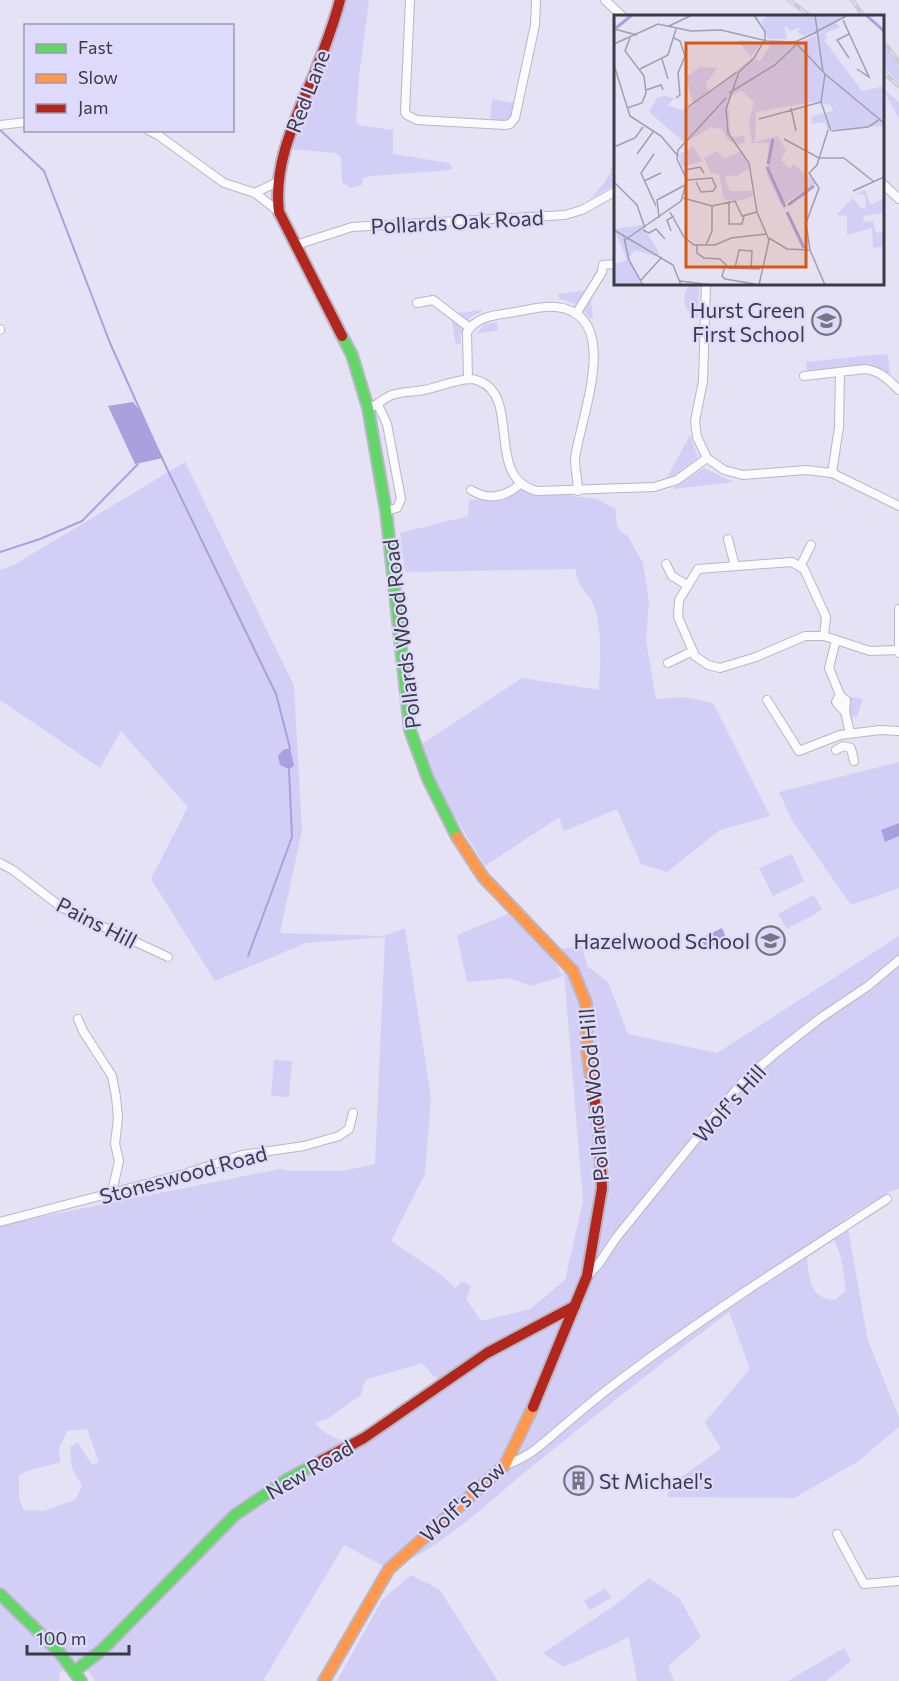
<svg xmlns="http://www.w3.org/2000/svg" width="899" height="1681" font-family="Commissioner,sans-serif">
	<rect width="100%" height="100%" fill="#e4e2f4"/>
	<!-- green -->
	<g fill="#d2cef5" fill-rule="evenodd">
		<path d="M344 0H369L359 77 356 122 358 125 393 130V154L449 163 452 168 450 170 372 176 363 178 362 185 350 188 342 182 341 157 336 153 290 149Z"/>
		<path d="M883 45 899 66V82L883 67Z"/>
		<path d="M882 88 899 102V119L883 89Z"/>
		<path d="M492 99 515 103 512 117 508 121H490Z"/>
		<path d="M610 173 612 178 613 186 591 198 604 183Z"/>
		<path d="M691 284H699L698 318 690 314C682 304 682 293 691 284Z"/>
		<path d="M588 290 590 293 593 317 590 318C583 308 571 301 559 299L558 294Z"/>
		<path d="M481 310 482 312C466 316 460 329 461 343L456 345 451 317 452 314Z"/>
		<path d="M497 322 498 330 476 334 485 324Z"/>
		<path d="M883 354 888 355 890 375C867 359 837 369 811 372L807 370 806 362Z"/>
		<path d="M690 435 698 458 674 476 667 478Z"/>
		<path d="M185 462 294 686 302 830 280 933 384 936 405 928 431 1098 425 1174 391 1241 443 1276 455 1288 462 1281 471 1286 466 1299 481 1321 530 1309 565 1280 583 1201 562 949 582 945 587 966 608 982 628 1034 717 1053 899 936V1189L891 1191 846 1218 868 1341 899 1417V1427L857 1462 794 1498 667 1497 670 1485 721 1449 705 1422 750 1369 729 1312C660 1364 592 1418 525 1472 483 1507 440 1549 389 1569L344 1545 264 1679 265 1681H95L88 1671 75 1659 60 1673 59 1681H0V1225L280 1169 288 1171H343L375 1164 385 937 306 943 215 981 151 879 188 807 121 731 100 768 0 700V570L14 565ZM834 1240 841 1257 846 1290 835 1300C810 1299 809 1279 807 1258ZM422 1363 434 1377 456 1383 365 1443C341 1440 332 1441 314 1423L329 1418 361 1395 365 1380ZM87 1429 99 1462 92 1465 78 1443 70 1447 72 1468 82 1486 75 1500 44 1511 24 1510 19 1498V1475C31 1468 46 1467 60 1462L59 1448 67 1431Z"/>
		<path d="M704 468 733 482 673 489V488Z"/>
		<path d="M520 490 536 495H572L573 496 597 499 609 506 615 508C618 518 613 530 627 535L643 563 649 602 646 640 656 699 684 697 713 703 770 816 720 830 667 872 641 864 617 809 564 831 559 817 485 866 434 782 422 744 522 678 599 690C600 661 603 633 594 606 588 591 576 587 576 569L405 572 400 533 468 516 469 500 505 498Z"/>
		<path d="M840 695 863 699 857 716 852 717 845 712 846 700Z"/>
		<path d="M899 762V888L851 905 793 822 779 792Z"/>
		<path d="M792 854 804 881 773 896 759 868Z"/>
		<path d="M814 895 822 910 787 929 778 914Z"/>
		<path d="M508 914 552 958 563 976 531 986 510 978 467 982 457 935Z"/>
		<path d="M274 1060 292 1061 289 1097 271 1096Z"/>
		<path d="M411 1575 439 1589 498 1681H337L382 1600Z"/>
		<path d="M649 1578 680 1599 701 1637 668 1666 674 1681H637L629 1637 564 1667 543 1653 614 1606Z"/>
		<path d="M605 1588 611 1598 590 1610 584 1601Z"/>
		<path d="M844 1648 851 1661 826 1681H788Z"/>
	</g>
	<!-- water -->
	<g fill="#aaa0de">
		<path d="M133 402 141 412 163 458 135 464 108 406Z"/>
		<path d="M290 748 294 766 289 769 280 765 278 756 283 750Z"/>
		<path d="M899 823V836L885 842 881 830Z"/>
		<path d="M722 928 727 940 706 949 701 938Z"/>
	</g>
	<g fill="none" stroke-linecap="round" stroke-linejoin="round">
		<!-- stream -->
		<g stroke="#aaa0de" stroke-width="2">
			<path d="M0 130 44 171 110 343 157 448 276 694 290 748"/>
			<path d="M0 552 40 539 82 521 138 464"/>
			<path d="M248 956 292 837 289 769"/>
		</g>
		<defs>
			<g id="street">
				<path d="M410 0 405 112 407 115 417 120 505 125 510 124 515 118 535 25 536 0"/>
				<path d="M605 0 622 16"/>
				<path d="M0 125 26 122"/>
				<path d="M148 130 158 135 224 183 255 193 279 212"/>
				<path d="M616 171V172"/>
				<path d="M882 183 899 199"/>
				<path d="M255 193 277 182"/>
				<path d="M296 245 352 227 565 215 582 210 616 191"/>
				<path d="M706 284 703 381 695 421 697 437 707 458 724 470 743 475 806 470 832 473 899 506"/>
				<path d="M417 303 433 300 470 328"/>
				<path d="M576 314 602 272 603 265 616 264"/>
				<path d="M0 329V330"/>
				<path d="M804 376 865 369C880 371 888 379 899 390"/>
				<path d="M468 379 467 332C478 315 497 315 515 312 528 310 543 305 556 307 625 314 579 421 575 459 575 470 578 481 578 491"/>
				<path d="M378 405 387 424 401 499 397 508 386 511"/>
				<path d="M368 408C378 406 383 398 392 395 403 391 414 392 424 390 439 387 455 380 470 379 473 379 475 379 479 381 522 397 484 478 537 491L654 487 677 480 707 458"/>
				<path d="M832 473 839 427 840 372"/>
				<path d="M471 490C488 501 506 497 520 484"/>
				<path d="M728 539 735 566"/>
				<path d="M666 564 672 576 687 585"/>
				<path d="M800 567 811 545"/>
				<path d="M824 636 826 617 804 569 792 562 698 569 679 600 678 617 695 656 708 665 720 668 756 657 805 636H824L870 651 898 650"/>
				<path d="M836 640 829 668 840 695 846 700 845 712 850 733"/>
				<path d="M899 653V609"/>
				<path d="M668 663 693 651"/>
				<path d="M840 695 836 702 845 712"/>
				<path d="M767 700 799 751 840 735 880 730 899 731"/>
				<path d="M836 750 843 746 851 748 854 761"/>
				<path d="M0 863 13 870 61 907 168 957"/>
				<path d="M78 1019 83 1031 112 1076 116 1097 118 1118 115 1144 119 1161 112 1192"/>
				<path d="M0 1222 184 1174 242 1155 304 1146 339 1136 349 1129 353 1113"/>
				<path d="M587 1276 598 1265 616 1238 744 1080 777 1052 819 1019 868 986 899 960"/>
				<path d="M505 1465C533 1456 546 1440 568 1422 591 1402 615 1383 640 1365 720 1306 804 1253 887 1199"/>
				<path d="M837 1534 864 1584 899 1581"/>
			</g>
			<g id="fast">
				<path d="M342 336 352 355 368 408 386 511 410 730 428 779 457 837"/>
				<path d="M0 1594 59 1652 81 1681"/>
				<path d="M73 1670 79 1668 102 1650 235 1515 288 1479 321 1461"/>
			</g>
			<g id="slow">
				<path d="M457 837 483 877 573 971 586 1003 587 1051 593 1089"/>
				<path d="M324 1681 389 1569 505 1465 533 1407"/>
			</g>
			<g id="jam">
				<path d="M340 0C333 26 324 50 314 75 296 118 273 163 279 212L342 336"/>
				<path d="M533 1407 587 1276 602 1188 599 1131 593 1089"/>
				<path d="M321 1461 364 1438 487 1353 575 1306"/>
			</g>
		</defs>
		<!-- street casing -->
		<use href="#street" stroke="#b8b7c5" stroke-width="10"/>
		<!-- fast casing -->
		<use href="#fast" stroke="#b8b7c5" stroke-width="14"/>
		<!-- slow casing -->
		<use href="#slow" stroke="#b8b7c5" stroke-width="14"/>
		<!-- jam casing -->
		<use href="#jam" stroke="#b8b7c5" stroke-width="14"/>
		<!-- street -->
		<use href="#street" stroke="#fbfbfd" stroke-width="8"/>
		<!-- fast -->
		<use href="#fast" stroke="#63d668" stroke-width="10"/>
		<!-- slow -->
		<use href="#slow" stroke="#ff974d" stroke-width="10"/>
		<!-- jam -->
		<use href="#jam" stroke="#b3261e" stroke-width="10"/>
		<defs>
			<g id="rail">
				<path d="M789 0 810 16"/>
				<path d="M852 0 864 16"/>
				<path d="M882 40 899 62"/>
				<path d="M882 71 899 86"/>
			</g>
		</defs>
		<!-- rail casing -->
		<use href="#rail" stroke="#cbcbcf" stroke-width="4.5"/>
		<!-- rail -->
		<use href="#rail" stroke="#dedafc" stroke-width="2" stroke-dasharray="7" stroke-linecap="butt"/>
	</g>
	<!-- icons -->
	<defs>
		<symbol id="school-ring" viewBox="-11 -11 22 22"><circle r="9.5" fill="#dedafc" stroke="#767584" stroke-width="1.5"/><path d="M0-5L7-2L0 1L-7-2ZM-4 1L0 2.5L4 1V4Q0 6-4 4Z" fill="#767584"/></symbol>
		<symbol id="building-ring" viewBox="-11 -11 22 22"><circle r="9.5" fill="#dedafc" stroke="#767584" stroke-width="1.5"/><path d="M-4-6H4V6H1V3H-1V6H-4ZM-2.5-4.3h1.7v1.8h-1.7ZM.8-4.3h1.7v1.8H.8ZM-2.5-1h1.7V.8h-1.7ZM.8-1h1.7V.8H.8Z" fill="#767584"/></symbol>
	</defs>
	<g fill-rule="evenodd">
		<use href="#school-ring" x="810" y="304" width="33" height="33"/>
		<use href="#school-ring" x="754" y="924" width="33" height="33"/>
		<use href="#building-ring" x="562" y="1464" width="33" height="33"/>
	</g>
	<g text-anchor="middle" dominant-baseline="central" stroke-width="4.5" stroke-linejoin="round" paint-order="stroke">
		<!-- street labels -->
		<g font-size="21" fill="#3b3a47" stroke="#dedafc">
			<text transform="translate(307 91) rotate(-69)">Red Lane</text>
			<text transform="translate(457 221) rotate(-3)">Pollards Oak Road</text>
			<text transform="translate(401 634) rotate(-97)">Pollards Wood Road</text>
			<text transform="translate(97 922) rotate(27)">Pains Hill</text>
			<text transform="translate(593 1095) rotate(-95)">Pollards Wood Hill</text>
			<text transform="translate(729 1103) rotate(-48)">Wolf's Hill</text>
			<text transform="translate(183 1174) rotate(-15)">Stoneswood Road</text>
			<text transform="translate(309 1469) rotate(-30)">New Road</text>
			<text transform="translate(462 1501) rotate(-43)">Wolf's Row</text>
		</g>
		<!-- poi labels -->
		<g font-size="21" fill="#3b3a47" stroke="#dedafc" text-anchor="end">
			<text x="805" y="309">Hurst Green<tspan x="805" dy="24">First School</tspan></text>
			<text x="750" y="940">Hazelwood School</text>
			<text x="599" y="1480" text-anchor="start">St Michael's</text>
		</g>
	</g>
	<!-- overview -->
	<g transform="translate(614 15)">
		<rect width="270" height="270" fill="#e4e2f4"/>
		<path d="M154 0H228L222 8 226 12 211 18 213 23 210 25 248 76 270 71V111L213 115 211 107 197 109 198 101 219 96 216 89 210 93 214 89 199 87 142 97 141 127 163 121 172 135 167 145 176 154 179 149 203 168 167 190 153 160 155 128H138L135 106 140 87 128 76 117 81 114 92 117 122 130 121 131 127 124 130 115 126 108 114 97 112 71 128 35 97 43 83 50 81 60 83 54 90 67 95 79 90 72 62 86 52 103 53 92 69 95 77 132 48 140 43 146 46 157 29 184 28 211 17 190 21 184 17 186 12 177 16 170 10 173 24H154L147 7ZM127 25 147 28 137 42 125 27ZM79 131 88 146 68 152 64 140ZM103 136 110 144 127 136 136 153 123 161 112 160V167L116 176H138L139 181 123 186 110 184 105 159 97 158 90 143ZM251 175 257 190 270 183V198L250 201 249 207 259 206 262 218 270 217V231L259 233 258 213 233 220V201L222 200 239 183 248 194 252 192 251 180 242 179ZM28 210 46 239 40 241 21 235 15 242 28 270H0V249L13 245 0 214Z" fill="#d2cef5"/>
		<path fill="none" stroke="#aaa0de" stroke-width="3" d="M252 0 270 16M2 13 18 0M154 149 159 124M153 152 171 192M174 190 200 171M173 197 190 233"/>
		<path fill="none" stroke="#a09faf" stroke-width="1.5" d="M140 0 151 17V26M201 0 209 57M229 5 255 62 243 54M55 11 78 0M0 14 23 20M200 18 234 0M60 23 66 26 71 41 64 58 66 80 62 83M180 26 211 59 270 108M0 29 44 9 77 16 107 15 153 26 181 27 203 17M235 43 223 25 235 19M48 44 54 64M0 50 16 101 47 121 63 140M26 54 54 40 62 14M211 59 207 87 217 116M32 75 47 70 49 75M115 78 161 50 182 30M74 92 123 57M13 93 28 88 32 78 30 61 11 36 16 23M177 93 182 116M145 104 207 87M218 116 254 112 265 105M170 124 205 143H230L259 166M0 132 21 123 29 112M23 139 39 117M40 139 27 158 42 191M71 155 86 152 90 158M73 165 98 163 102 172 99 176 87 177 82 167M30 166 47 158M0 167 23 190 31 213M239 176 270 162M69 183 98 191 121 186 128 201 143 197M115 186V209H128L130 201M56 197 70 222 80 230H101L117 223 153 219M45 203 43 185 73 169M0 215 59 250 67 270M29 215 35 218 42 214 51 224M57 216 53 205 60 201M10 223 15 245 29 270M155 223 173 234 196 235M11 225 67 186 73 165 63 144 64 135 112 83M83 230V238L90 243 106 244M92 230 98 216V191M106 244 115 253 146 254M111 251 108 261 111 264 141 269M121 253 125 235 138 236 137 254M27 265 48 242M66 266 98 270M145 270 155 225 143 197 135 148 114 118 112 94 125 57 140 43 151 24M211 270 196 235 192 208 205 173 195 158 203 150 214 115"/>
		<path fill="#d75612" fill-opacity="0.15" stroke="#d75612" stroke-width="3" d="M72 28H192V252H72Z"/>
		<rect width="270" height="270" fill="none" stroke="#3b3a47" stroke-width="3"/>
	</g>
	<!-- legend -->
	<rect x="24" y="24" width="210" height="108" fill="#dedafc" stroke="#9d9ab4" stroke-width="1.5"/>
	<rect x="36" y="44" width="30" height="9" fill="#63d668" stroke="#9d9ab4" stroke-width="1.5"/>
	<text x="78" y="54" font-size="18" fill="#3b3a47">Fast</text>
	<rect x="36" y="74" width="30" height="9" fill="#ff974d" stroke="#9d9ab4" stroke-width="1.5"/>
	<text x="78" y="84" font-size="18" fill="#3b3a47">Slow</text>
	<rect x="36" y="104" width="30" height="9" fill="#b3261e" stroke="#9d9ab4" stroke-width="1.5"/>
	<text x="78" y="114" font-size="18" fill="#3b3a47">Jam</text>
	<!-- scale -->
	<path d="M27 1645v9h102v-9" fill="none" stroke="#3b3a47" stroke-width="3"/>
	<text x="36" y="1645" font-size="18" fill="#3b3a47" stroke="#dedafc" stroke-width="4.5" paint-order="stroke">100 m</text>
</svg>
